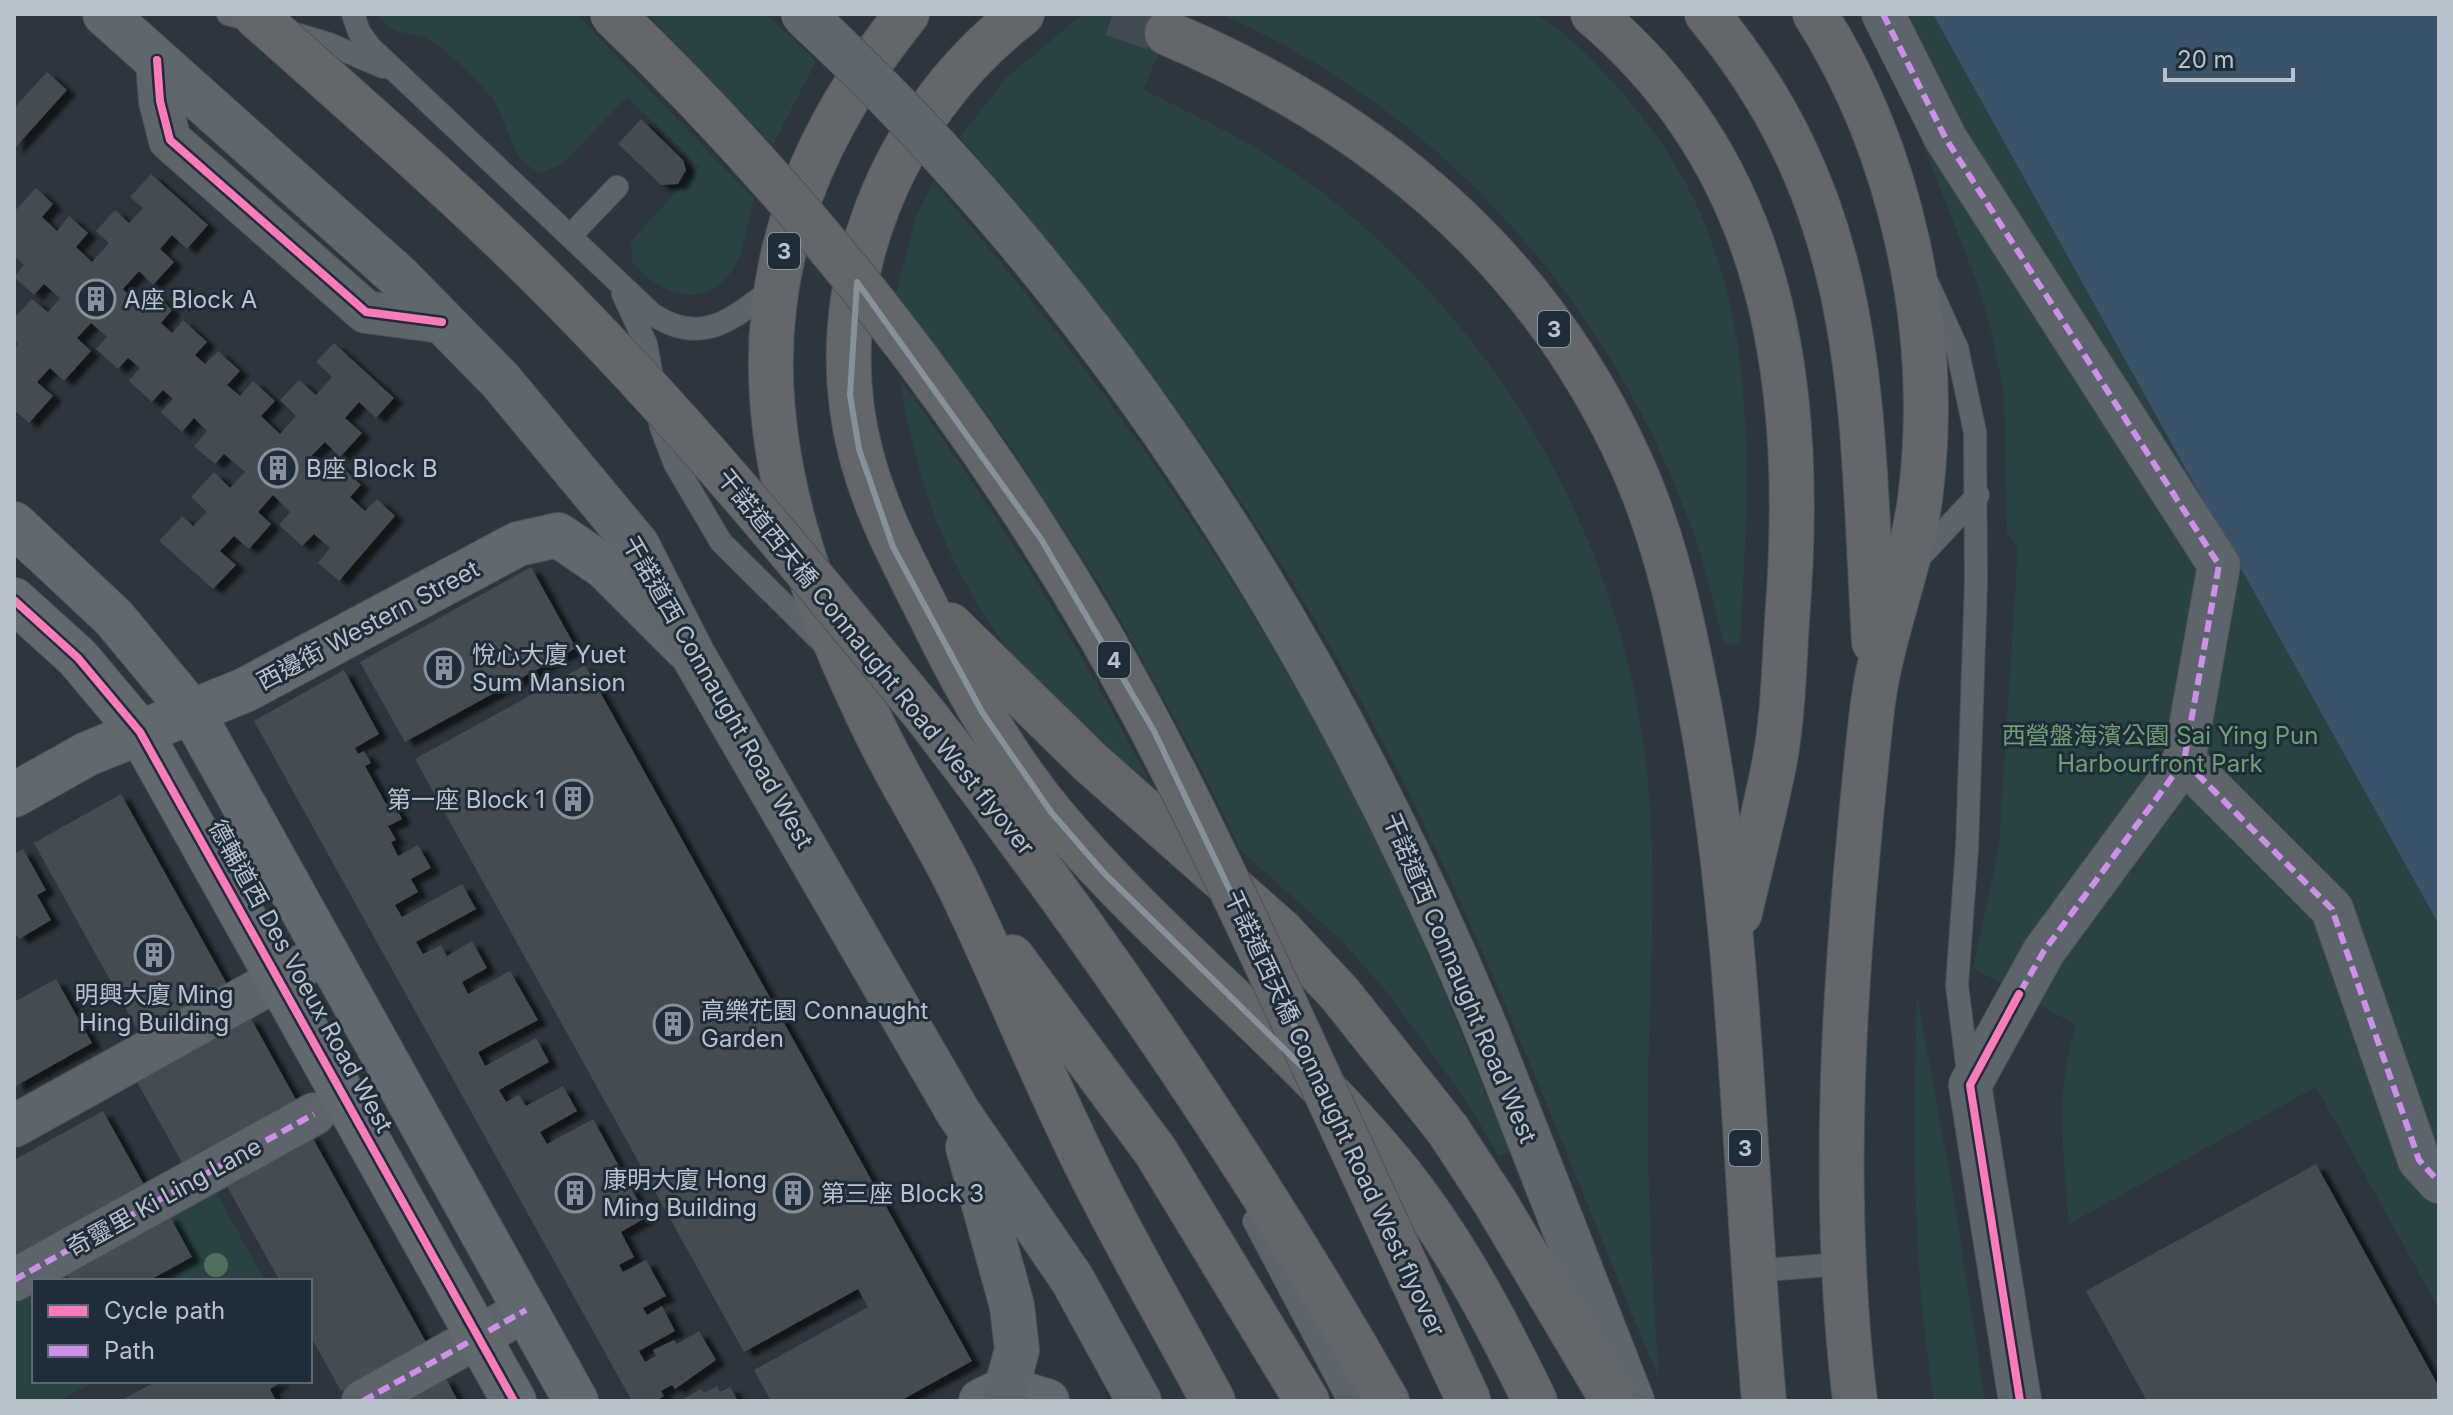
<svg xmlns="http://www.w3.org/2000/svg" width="2453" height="1415" font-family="Inter,'Noto Sans TC',sans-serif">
	<defs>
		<filter id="shadow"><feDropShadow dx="9" dy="5" stdDeviation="2" flood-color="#0009"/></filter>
	</defs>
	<rect width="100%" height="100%" fill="#2d363e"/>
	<!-- green -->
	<g fill="#294345">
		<path d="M377 14H576L754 199C748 219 746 241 738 260 713 312 663 299 632 262L631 241 700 167 627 97 562 164 542 173C509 162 510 124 493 99 482 84 450 54 435 43 415 29 392 39 377 14Z"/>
		<path d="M648 14H766L816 61 773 145Z"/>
		<path d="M1083 14H1175L1143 90C1204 119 1265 149 1319 190 1507 334 1630 555 1649 793 1657 893 1649 993 1648 1093 1647 1189 1652 1284 1659 1379 1576 1180 1500 976 1404 783 1286 546 1133 335 960 137L1007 77Z"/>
		<path d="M1220 14C1301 14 1381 14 1462 14 1479 14 1520 9 1534 15 1564 28 1594 62 1616 86 1766 248 1751 442 1740 645L1724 644C1713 599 1702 554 1685 510 1602 293 1435 107 1220 14Z"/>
		<path d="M1864 14H1933L2439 925V1309L2316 1087 2069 1224C2064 1156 2054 1091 2076 1025L1973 968 1999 846 2018 548 2007 532 2004 393 1991 330 1978 285 1913 119Z"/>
		<path d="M933 182C1102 378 1243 577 1361 809 1417 920 1462 1037 1510 1152L1499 1156 1465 1099 1386 991 1341 940 1241 851 1200 766 1110 601 1008 443 896 293 916 217Z"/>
		<path d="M900 379C993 506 1075 638 1148 779 1002 678 926 553 900 379Z"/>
		<path d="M1917 995 1953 1192 1985 1401H1934C1912 1267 1913 1130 1917 995Z"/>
		<path d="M213 1187 265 1281H44Z"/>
		<path d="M34 1286V1381H95L59 1401H14V1298Z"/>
	</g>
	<!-- water -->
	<path fill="#3a536a" d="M1933 14H2439V925Z"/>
	<!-- building -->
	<g fill="#444b52" filter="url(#shadow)">
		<path d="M47 72 67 90 14 149V108Z"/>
		<path d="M641 119 683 160 686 170 678 184 661 185 618 144Z"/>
		<path d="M151 174 208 225 187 249 172 235 160 249 174 262 153 285 139 271 123 289 138 304 151 290 172 310 161 323 172 333 183 320 207 342 195 355 205 364 218 351 240 371 227 385 240 396 253 381 275 401 261 416 280 434 296 416 280 400 299 380 316 395 332 377 316 362 334 343 394 398 376 418 359 402 345 418 362 433 340 457 325 442 307 460 324 476 337 462 361 485 350 497 365 511 377 499 395 516 339 581 318 563 330 548 314 534 302 546 279 525 290 512 273 495 258 512 271 524 249 549 234 536 220 551 236 565 213 589 159 541 182 516 193 526 207 512 191 497 214 472 230 488 245 472 224 454 215 464 194 446 207 431 194 418 182 432 161 412 173 399 163 390 152 402 129 381 140 368 128 358 118 369 96 349 107 337 91 323 77 338 91 351 64 381 50 368 37 382 53 396 29 423 14 410V348L18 344 14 340V318L32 299 48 312 60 298 44 284 34 295 14 277 24 265 14 256V212L36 188 53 204 42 217 57 231 69 216 88 233 76 247 92 262 109 243 96 231 115 210 129 223 143 208 130 197Z"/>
		<path d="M531 567 576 648 405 742 360 662Z"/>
		<path d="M585 665 972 1361 900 1401H771L754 1370 868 1307 858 1289 744 1352 415 759Z"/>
		<path d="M344 670 379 734 355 748 358 754 364 751 371 763 365 766 386 804 392 801 402 819 388 826 396 840 391 842 398 856 418 845 431 868 411 879 418 892 395 905 402 917 462 884 476 909 416 942 423 954 441 945 447 956 472 941 487 968 462 982 468 994 510 971 538 1020 478 1052 485 1066 536 1038 549 1062 499 1090 506 1102 519 1095 526 1106 563 1086 577 1111 540 1132 547 1144 593 1119 647 1217 621 1232 634 1257 619 1265 623 1272 646 1260 666 1296 643 1308 647 1315 662 1306 675 1331 639 1351 645 1362 656 1356 653 1350 674 1340 677 1344 699 1331 716 1360 675 1389 672 1385 661 1391 664 1396 656 1401H632L254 721Z"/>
		<path d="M121 794 228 986 140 1034 34 843Z"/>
		<path d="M23 849 46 890 37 895 51 920 19 939 14 931V854Z"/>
		<path d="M56 979 92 1043 14 1087V1002Z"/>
		<path d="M250 1017 299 1105 185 1168 136 1080Z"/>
		<path d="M103 1111 147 1190 14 1264V1160Z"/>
		<path d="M310 1133 427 1344 341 1391 310 1335V1281H280L224 1181Z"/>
		<path d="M2316 1164 2439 1387V1401H2147L2086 1291Z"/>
		<path d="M169 1215 192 1257 148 1281H71L66 1273Z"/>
		<path d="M445 1377 458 1401H402Z"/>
		<path d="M157 1381H282L270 1389 276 1401H120Z"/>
		<path d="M717 1386 720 1392 730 1387 738 1401H680L701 1389 704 1393Z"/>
	</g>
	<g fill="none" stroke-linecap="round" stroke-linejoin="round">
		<!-- highway-tunnel -->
		<path stroke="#424b53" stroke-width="44" stroke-dasharray="44 22" stroke-linecap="butt" d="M1113 14 1167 33"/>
		<defs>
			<g id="lane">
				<path d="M228 14 329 44 383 67"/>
				<path d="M353 14 359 32 370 47 652 314C704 348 734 317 776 286"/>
				<path d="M570 236 617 187"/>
				<path d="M1928 284 1957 348 1975 432 1976 583 1967 848 1957 985 1969 1080"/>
				<path d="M623 294 646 344 661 427 675 464 721 542 826 646"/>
				<path d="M1916 561 1978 495"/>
				<path d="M1254 1221 1349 1401"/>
				<path d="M1753 1271 1842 1264"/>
			</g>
			<g id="street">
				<path d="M1883 14 1946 139 2219 565 2184 761 2044 951 1970 1085 2020 1401"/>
				<path d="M157 60 160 101 170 140 366 312 442 322"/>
				<path d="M2184 761 2332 909 2419 1160 2439 1182"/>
				<path d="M14 1126 327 952"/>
				<path d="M14 1280 314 1114"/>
				<path d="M363 1401 526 1310"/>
			</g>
			<g id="secondary">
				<path d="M14 524 114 618 192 712 576 1401"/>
				<path d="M14 600 78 658 140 732 514 1401"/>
				<path d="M14 795 87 754 245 690 518 544 558 535 605 567 686 648"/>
				<path d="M981 1401 1006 1389 1047 1401"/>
			</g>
			<g id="primary">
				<path d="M105 14 399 277 500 380 637 545 693 655 958 1112 1072 1279 1139 1401"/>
				<path d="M1488 1034 1632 1401"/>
				<path d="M968 1147 1012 1306 1017 1350 1006 1389"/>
			</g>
			<g id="highway">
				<path d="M907 14C711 257 749 476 880 740 905 790 935 837 960 888 1007 986 1047 1089 1097 1186 1134 1259 1175 1329 1213 1401"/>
				<path d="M1022 14C891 114 818 292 861 454 876 512 903 561 930 615 964 685 1003 755 1053 815 1157 940 1288 1039 1392 1164 1452 1237 1494 1317 1535 1401"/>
				<path d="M1593 14C1779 171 1805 391 1787 621 1784 669 1783 718 1774 765 1764 815 1751 864 1740 913"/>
				<path d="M1707 14C1870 210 1860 402 1874 642"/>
				<path d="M1815 14C1902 151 1940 330 1921 491 1914 555 1889 615 1877 678 1872 703 1870 730 1867 756 1845 971 1829 1186 1855 1401"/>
				<path d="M1167 33C1373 120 1539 257 1632 465 1666 541 1683 623 1699 705 1743 934 1743 1169 1764 1401"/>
				<path d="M950 625 1090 762 1281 931 1340 994 1448 1130 1495 1202 1613 1401"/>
				<path d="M926 716C1095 935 1250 1160 1387 1401"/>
				<path d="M1012 957 1156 1152 1307 1401"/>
			</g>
		</defs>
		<!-- lane casing -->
		<use href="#lane" stroke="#4c5258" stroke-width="24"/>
		<!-- street casing -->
		<use href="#street" stroke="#4c5258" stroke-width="44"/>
		<!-- secondary casing -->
		<use href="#secondary" stroke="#4c5258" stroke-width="46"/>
		<!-- primary casing -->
		<use href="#primary" stroke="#4b525a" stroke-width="46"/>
		<!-- highway casing -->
		<use href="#highway" stroke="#4a5259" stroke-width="46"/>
		<!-- lane -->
		<use href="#lane" stroke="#5d646b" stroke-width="22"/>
		<!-- street -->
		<use href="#street" stroke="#5d646b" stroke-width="42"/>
		<!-- secondary -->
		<use href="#secondary" stroke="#62686f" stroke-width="44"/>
		<!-- primary -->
		<use href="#primary" stroke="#60676c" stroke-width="44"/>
		<!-- highway -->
		<use href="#highway" stroke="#63676b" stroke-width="44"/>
		<!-- tram -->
		<g stroke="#62686f" stroke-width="2">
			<path d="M14 554 107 636 174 718 556 1401"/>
			<path d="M14 577 92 648 157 725 535 1401"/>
		</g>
		<defs>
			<path id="primary-bridge" d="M803 14C1108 297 1330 652 1488 1034"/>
			<g id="highway-bridge">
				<path d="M254 14C350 100 448 185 539 275 678 413 802 564 926 716"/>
				<path d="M612 14C802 196 968 408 1100 635 1169 755 1227 879 1285 1004 1346 1136 1407 1269 1469 1401"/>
			</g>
		</defs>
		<!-- primary-bridge casing -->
		<use href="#primary-bridge" stroke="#4b525a" stroke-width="46" stroke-linecap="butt"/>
		<!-- highway-bridge casing -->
		<use href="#highway-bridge" stroke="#4a5259" stroke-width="46" stroke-linecap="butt"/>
		<!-- primary-bridge -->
		<use href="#primary-bridge" stroke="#60676c" stroke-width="44"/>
		<!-- highway-bridge -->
		<use href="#highway-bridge" stroke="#63676b" stroke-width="44"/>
		<!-- quiet -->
		<g stroke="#ce8fe9" stroke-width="6" stroke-dasharray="12 6" stroke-linecap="butt">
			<path d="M1883 14 1946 139 2219 565 2184 761 2044 951 2019 994"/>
			<path d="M2184 761 2332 909 2419 1160 2439 1182"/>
			<path d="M14 1280 314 1114"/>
			<path d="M363 1401 526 1310"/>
		</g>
		<defs>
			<g id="cycleway">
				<path d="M157 60 160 101 170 140 366 312 442 322"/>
				<path d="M14 600 78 658 140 732 514 1401"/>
				<path d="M2019 994 1970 1085 2020 1401"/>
			</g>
		</defs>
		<!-- cycleway casing -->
		<use href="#cycleway" stroke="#1f2d3a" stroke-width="13"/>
		<!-- cycleway -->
		<use href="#cycleway" stroke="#fd7abc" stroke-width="8"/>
	</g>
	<!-- trees -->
	<circle fill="#51705c" cx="216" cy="1265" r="12"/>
	<!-- marked area -->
	<path fill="none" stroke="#87919b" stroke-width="6" stroke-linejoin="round" d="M857 282 1041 539 1154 731 1324 1088 1104 873 1051 812 982 712 893 547 859 449 850 395Z"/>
	<!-- icons -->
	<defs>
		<symbol id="building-ring" viewBox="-11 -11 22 22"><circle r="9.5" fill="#1f2d3a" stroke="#87919b" stroke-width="1.5"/><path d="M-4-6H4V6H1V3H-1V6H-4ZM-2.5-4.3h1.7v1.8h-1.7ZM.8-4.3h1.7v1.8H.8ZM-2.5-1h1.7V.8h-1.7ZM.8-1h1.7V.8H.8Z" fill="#87919b"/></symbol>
	</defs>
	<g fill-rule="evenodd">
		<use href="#building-ring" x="74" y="277" width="44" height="44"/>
		<use href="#building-ring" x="256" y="446" width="44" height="44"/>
		<use href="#building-ring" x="422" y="646" width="44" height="44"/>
		<use href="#building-ring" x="551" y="777" width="44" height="44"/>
		<use href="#building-ring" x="132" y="933" width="44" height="44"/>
		<use href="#building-ring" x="651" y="1002" width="44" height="44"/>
		<use href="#building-ring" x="553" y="1171" width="44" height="44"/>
		<use href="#building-ring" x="771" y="1171" width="44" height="44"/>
	</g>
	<g text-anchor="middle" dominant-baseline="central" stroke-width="6" stroke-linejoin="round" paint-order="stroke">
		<!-- shield labels -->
		<g fill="#1f2d3a" stroke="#8a95a1" stroke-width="2">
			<rect x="768" y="233" width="32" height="36" rx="6"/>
			<rect x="1538" y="311" width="32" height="36" rx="6"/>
			<rect x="1098" y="642" width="32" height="36" rx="6"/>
			<rect x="1729" y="1130" width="32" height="36" rx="6"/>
		</g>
		<g font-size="22" font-weight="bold" fill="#b8c2cd">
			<text x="784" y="251">3</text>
			<text x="1554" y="329">3</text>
			<text x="1114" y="660">4</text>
			<text x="1745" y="1148">3</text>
		</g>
		<!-- poi labels -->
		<g font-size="24" fill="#b8c2cd" stroke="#1f2d3a" text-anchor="start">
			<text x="124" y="299">A座 Block A</text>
			<text x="306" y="468">B座 Block B</text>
			<text x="472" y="654">悅心大廈 Yuet<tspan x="472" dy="28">Sum Mansion</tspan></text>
			<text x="545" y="799" text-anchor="end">第一座 Block 1</text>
			<text x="154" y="994" text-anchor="middle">明興大廈 Ming<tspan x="154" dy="28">Hing Building</tspan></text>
			<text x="701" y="1010">高樂花園 Connaught<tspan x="701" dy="28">Garden</tspan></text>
			<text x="603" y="1179">康明大廈 Hong<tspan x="603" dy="28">Ming Building</tspan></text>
			<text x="821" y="1193">第三座 Block 3</text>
		</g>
		<!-- street labels -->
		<g font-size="24" fill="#b8c2cd" stroke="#1f2d3a">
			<text transform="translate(368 625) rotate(-28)">西邊街 Western Street</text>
			<text transform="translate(876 662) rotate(51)">干諾道西天橋 Connaught Road West flyover</text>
			<text transform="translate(718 692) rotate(60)">干諾道西 Connaught Road West</text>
			<text transform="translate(301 976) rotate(61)">德輔道西 Des Voeux Road West</text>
			<text transform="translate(1460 978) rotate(67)">干諾道西 Connaught Road West</text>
			<text transform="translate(1335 1113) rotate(65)">干諾道西天橋 Connaught Road West flyover</text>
			<text transform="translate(164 1197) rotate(-29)">奇靈里 Ki Ling Lane</text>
		</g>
		<!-- park labels -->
		<g font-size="24" fill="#6ea074" stroke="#1f2d3a">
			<text x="2160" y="735">西營盤海濱公園 Sai Ying Pun<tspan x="2160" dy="28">Harbourfront Park</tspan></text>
		</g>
	</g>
	<!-- border -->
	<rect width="2453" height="1415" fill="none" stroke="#b8c2cd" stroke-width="32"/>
	<!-- legend -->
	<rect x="32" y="1279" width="280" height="104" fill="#1f2d3a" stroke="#5c6975" stroke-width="2"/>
	<rect x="48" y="1305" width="40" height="12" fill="#fd7abc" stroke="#5c6975" stroke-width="2"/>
	<text x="104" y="1319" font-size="24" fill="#b8c2cd">Cycle path</text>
	<rect x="48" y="1345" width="40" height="12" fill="#ce8fe9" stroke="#5c6975" stroke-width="2"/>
	<text x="104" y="1359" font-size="24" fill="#b8c2cd">Path</text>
	<!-- scale -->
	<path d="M2165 68v12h128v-12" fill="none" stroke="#b8c2cd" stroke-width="4"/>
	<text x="2177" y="68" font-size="24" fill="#b8c2cd" stroke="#1f2d3a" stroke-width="6" paint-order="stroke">20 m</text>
</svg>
